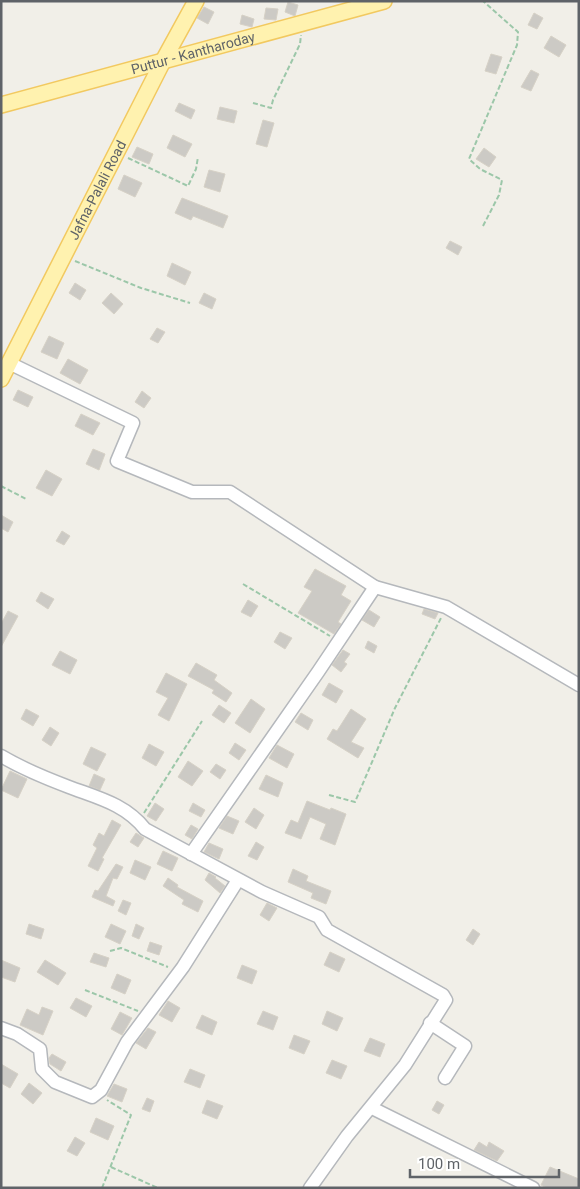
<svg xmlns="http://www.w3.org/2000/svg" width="580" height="1189" font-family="Roboto,sans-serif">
	<rect width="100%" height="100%" fill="#f1efe8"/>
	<!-- building -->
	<g fill="#cccac5" stroke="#d6d1c6">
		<path d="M288 2 298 5 295 16 285 12Z"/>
		<path d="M204 7 214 12 208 24 197 18Z"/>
		<path d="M266 8 278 9 276 20 264 19Z"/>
		<path d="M534 13 543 18 537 29 528 25Z"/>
		<path d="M242 15 254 19 252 27 240 24Z"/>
		<path d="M551 36 566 45 559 57 544 48Z"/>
		<path d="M491 54 502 57 496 74 485 71Z"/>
		<path d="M531 70 539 74 531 91 521 87Z"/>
		<path d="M179 103 195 110 191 119 175 111Z"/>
		<path d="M220 107 237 111 234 123 217 119Z"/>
		<path d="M263 120 274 123 267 147 256 144Z"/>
		<path d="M173 135 192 144 185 157 167 148Z"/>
		<path d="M137 147 153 154 149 164 132 157Z"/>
		<path d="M484 148 496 157 489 167 476 159Z"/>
		<path d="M209 170 225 174 220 192 204 187Z"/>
		<path d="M124 175 142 183 135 197 118 189Z"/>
		<path d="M182 198 228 216 223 228 193 216 191 220 175 213Z"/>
		<path d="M450 241 462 247 458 255 446 248Z"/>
		<path d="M172 263 191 272 185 285 167 276Z"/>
		<path d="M75 283 86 290 80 300 69 293Z"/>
		<path d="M111 293 123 304 114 314 102 303Z"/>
		<path d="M204 293 216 299 212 309 199 303Z"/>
		<path d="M157 328 165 332 158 343 150 339Z"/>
		<path d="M49 336 64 343 57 359 41 352Z"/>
		<path d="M68 359 88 370 80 384 60 373Z"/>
		<path d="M18 390 33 397 28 407 13 400Z"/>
		<path d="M142 391 151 398 144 408 135 402Z"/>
		<path d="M81 414 100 423 93 435 75 426Z"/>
		<path d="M93 449 105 454 99 470 86 464Z"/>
		<path d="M46 470 62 479 52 496 36 488Z"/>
		<path d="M1 515 13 522 8 532 1 528Z"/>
		<path d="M62 531 70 536 64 545 56 541Z"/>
		<path d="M315 569 346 586 341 595 351 601 338 622 341 624 334 634 298 613 312 591 304 587Z"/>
		<path d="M41 592 54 599 48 609 36 601Z"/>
		<path d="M248 600 258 606 251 617 241 612Z"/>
		<path d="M424 609 438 613 435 619 422 614Z"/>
		<path d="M369 610 380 617 374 627 362 620Z"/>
		<path d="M8 611 18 616 1 647V624Z"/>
		<path d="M280 632 292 638 285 649 274 642Z"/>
		<path d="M368 641 377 646 374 653 365 648Z"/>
		<path d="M343 650 350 654 344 662 347 664 341 672 332 665Z"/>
		<path d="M60 651 77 660 70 674 52 665Z"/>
		<path d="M196 663 217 675 214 680 232 693 226 702 212 693 214 690 188 676Z"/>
		<path d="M166 673 187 684 169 721 158 715 168 698 156 692Z"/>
		<path d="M329 683 343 691 336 703 322 695Z"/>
		<path d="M251 699 265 709 250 733 235 723Z"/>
		<path d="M219 705 231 713 224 723 212 715Z"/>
		<path d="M26 709 39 716 33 726 21 719Z"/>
		<path d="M351 709 366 719 351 742 364 748 358 758 327 739 333 729 337 731Z"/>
		<path d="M301 713 313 720 308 730 295 722Z"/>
		<path d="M50 727 59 733 51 746 42 740Z"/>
		<path d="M235 743 246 750 239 760 229 753Z"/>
		<path d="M149 744 164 752 156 766 142 758Z"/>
		<path d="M277 745 294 754 287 768 269 758Z"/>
		<path d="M91 747 106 754 97 771 83 764Z"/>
		<path d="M188 761 203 771 192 786 178 777Z"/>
		<path d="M216 764 226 770 220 779 210 772Z"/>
		<path d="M10 771 27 779 18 798 1 790Z"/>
		<path d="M94 774 105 779 100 790 89 786Z"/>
		<path d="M266 775 283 783 278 797 259 789Z"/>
		<path d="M307 801 330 810 331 808 346 814 335 845 320 839 326 824 310 817 301 839 285 833 291 820 298 823Z"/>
		<path d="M155 803 164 809 156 821 147 816Z"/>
		<path d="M193 803 205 810 201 817 189 811Z"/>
		<path d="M254 808 264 815 256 829 245 822Z"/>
		<path d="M227 816 239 821 233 834 219 828Z"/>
		<path d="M112 820 121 825 102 858 104 859 98 871 88 866 97 848 93 845 99 833 104 836Z"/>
		<path d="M191 825 198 829 192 839 185 835Z"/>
		<path d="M136 833 144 838 138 847 130 842Z"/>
		<path d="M256 842 264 847 257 860 248 856Z"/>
		<path d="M209 843 223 849 219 859 204 852Z"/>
		<path d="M163 851 178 858 172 871 157 864Z"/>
		<path d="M135 860 151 867 145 880 130 873Z"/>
		<path d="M116 864 123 867 117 879 113 878 106 896 115 901 113 906 92 897 95 890 98 891Z"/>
		<path d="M293 869 308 876 306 881 331 891 326 904 311 898 313 893 288 882Z"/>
		<path d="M209 873 216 877 215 878 225 886 220 893 205 880Z"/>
		<path d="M168 878 178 885 177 887 203 901 198 912 182 904 184 900 163 886Z"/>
		<path d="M123 900 131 903 126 915 118 911Z"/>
		<path d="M267 903 277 908 269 921 260 915Z"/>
		<path d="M29 924 44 929 41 939 26 934Z"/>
		<path d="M111 924 126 931 120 944 105 937Z"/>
		<path d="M136 924 144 928 139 939 132 936Z"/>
		<path d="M473 929 480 934 473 945 466 940Z"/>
		<path d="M150 942 162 946 159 955 147 951Z"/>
		<path d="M330 952 345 959 339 972 324 965Z"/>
		<path d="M94 953 109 958 106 967 90 962Z"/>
		<path d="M1 960 20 968 15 982 1 977Z"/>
		<path d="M45 960 66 973 58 985 37 972Z"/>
		<path d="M242 965 257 971 252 984 237 978Z"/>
		<path d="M117 974 131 980 125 994 111 988Z"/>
		<path d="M76 998 92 1006 86 1017 70 1008Z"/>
		<path d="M168 1001 180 1008 172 1022 159 1015Z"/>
		<path d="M42 1007 53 1011 43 1035 20 1025 27 1009 39 1015Z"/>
		<path d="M263 1011 278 1017 273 1030 257 1024Z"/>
		<path d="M327 1011 343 1018 337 1031 322 1024Z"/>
		<path d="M120 1012 132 1018 122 1035 111 1029Z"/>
		<path d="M202 1015 217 1022 212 1035 196 1028Z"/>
		<path d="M148 1028 156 1032 146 1049 136 1043Z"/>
		<path d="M294 1035 310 1041 304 1054 289 1048Z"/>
		<path d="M370 1038 385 1044 380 1057 364 1051Z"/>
		<path d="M52 1054 66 1062 61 1071 50 1064 49 1058Z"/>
		<path d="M332 1060 347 1066 341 1079 326 1073Z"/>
		<path d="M1 1064 18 1074 10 1088 1 1083Z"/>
		<path d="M190 1069 205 1075 200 1088 184 1082Z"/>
		<path d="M29 1083 42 1093 33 1104 21 1094Z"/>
		<path d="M114 1084 127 1089 122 1102 107 1096Z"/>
		<path d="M147 1098 154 1101 150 1112 142 1109Z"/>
		<path d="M207 1100 223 1106 217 1119 202 1113Z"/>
		<path d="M437 1101 444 1105 439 1114 432 1110Z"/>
		<path d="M96 1118 114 1126 108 1140 90 1132Z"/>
		<path d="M75 1137 85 1143 77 1156 67 1151Z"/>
		<path d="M479 1142 487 1147 489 1142 504 1151 497 1161 474 1150Z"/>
		<path d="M550 1167 579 1179V1188H547L541 1185Z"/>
	</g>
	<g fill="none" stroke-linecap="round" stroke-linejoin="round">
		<defs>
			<g id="minor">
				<path d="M9 363 133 423 117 461 192 492H230L375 587 446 607 579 685"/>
				<path d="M1 756C23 769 45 778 69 787 98 798 125 804 145 829L262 892 319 917 327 930 443 995 446 1000 405 1065 347 1136 310 1188"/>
				<path d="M191 854 318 672 375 587"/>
				<path d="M430 1023 465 1046 445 1078"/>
				<path d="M1 1028 17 1034 40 1049 42 1069 55 1082 92 1097 101 1090 127 1042 183 967 238 880"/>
				<path d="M372 1108 533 1188"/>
			</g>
			<g id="major">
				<path id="s1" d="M1 105 384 1"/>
				<path id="s2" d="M1 379 163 61 196 1"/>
			</g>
		</defs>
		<!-- minor casing -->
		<use href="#minor" stroke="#b5b8bc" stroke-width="15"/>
		<!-- major casing -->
		<use href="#major" stroke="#f2c960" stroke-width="18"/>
		<!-- path -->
		<g stroke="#9cc7a9" stroke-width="2" stroke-dasharray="5 2.5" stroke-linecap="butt">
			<path d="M253 103 271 108 273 100 300 44 301 35"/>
			<path d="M128 158 188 186 196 169 198 157"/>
			<path d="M483 226 499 195 502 180 480 169 469 159 517 45 518 32 483 1"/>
			<path d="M75 261 141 288 190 303"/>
			<path d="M1 486 26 499"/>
			<path d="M243 584 330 636"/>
			<path d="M329 795 355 802 395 708 441 618"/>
			<path d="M144 813 202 721"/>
			<path d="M110 951 121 948 168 967"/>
			<path d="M85 990 138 1011"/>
			<path d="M111 1167 158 1188"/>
			<path d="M102 1188 131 1115 107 1100"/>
		</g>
		<!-- minor -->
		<use href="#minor" stroke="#fff" stroke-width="12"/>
		<!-- major -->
		<use href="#major" stroke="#fff2af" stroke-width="15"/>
	</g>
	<g text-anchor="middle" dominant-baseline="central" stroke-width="5" stroke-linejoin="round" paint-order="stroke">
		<!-- street labels -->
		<g font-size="14" fill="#5f6368" stroke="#fff">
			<text stroke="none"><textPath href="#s1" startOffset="199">Puttur - Kantharoday</textPath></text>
			<text stroke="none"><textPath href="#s2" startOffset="212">Jafna-Palali Road</textPath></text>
		</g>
	</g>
	<!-- border -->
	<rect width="580" height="1189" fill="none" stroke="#5f6368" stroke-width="5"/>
	<!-- scale -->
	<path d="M410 1169v8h149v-8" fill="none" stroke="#5f6368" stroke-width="2.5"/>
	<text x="418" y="1169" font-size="15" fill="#5f6368" stroke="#ffffff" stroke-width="4" paint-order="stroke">100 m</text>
</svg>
